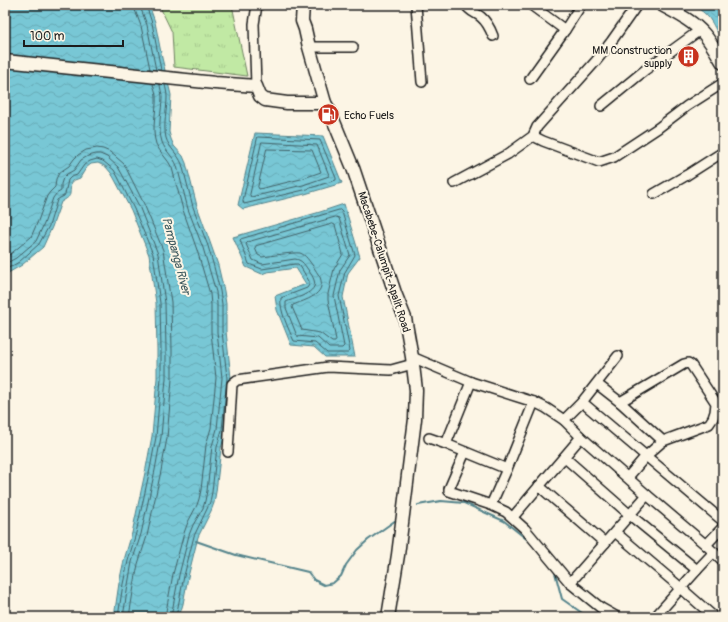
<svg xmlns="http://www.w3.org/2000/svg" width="728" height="622" font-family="Pangolin,sans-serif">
	<defs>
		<pattern id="grass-tufts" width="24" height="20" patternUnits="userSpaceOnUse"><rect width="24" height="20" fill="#c1e9a4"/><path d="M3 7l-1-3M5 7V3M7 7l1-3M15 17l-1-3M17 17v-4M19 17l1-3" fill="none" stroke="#a5c78d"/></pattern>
		<pattern id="water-waves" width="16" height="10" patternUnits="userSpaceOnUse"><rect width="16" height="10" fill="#78c7d5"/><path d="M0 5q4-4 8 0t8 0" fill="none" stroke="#67aab6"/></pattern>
	</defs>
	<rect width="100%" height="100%" fill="#fcf5e5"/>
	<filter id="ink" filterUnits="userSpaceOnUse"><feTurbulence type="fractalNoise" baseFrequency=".025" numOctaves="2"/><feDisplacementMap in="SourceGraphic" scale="8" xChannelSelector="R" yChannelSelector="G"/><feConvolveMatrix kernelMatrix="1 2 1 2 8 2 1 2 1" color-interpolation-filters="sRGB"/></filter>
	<g filter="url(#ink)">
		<!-- grass -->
		<path fill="url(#grass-tufts)" stroke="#6e8260" d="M160 5H232L247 76 174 67 172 32 160 7Z"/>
		<!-- water -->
		<g fill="url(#water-waves)" stroke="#53838b">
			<path d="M5 5H149L155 22 162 58 171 95 169 132 171 139 174 146 183 156 186 163 197 206 211 245 218 265 224 291 226 304V331L231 378 226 431 221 448 216 492 214 503 211 511 198 537 188 577 183 604 179 617H114L119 583 124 560 132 533 146 468 152 436 157 378V350L156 303 149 255 131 210 114 178 111 173 106 167 98 163 91 164 86 168 80 178 72 181 71 183C69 196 73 195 61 202L52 227 43 247 22 265 8 273 5 276Z"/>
			<path d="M693 5H723V37C716 33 715 27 711 21 706 13 700 10 693 5Z"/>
			<path d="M255 133 323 136 342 183 305 194 243 209 238 205Z"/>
			<path d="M344 204 360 257 348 273 343 297 355 357H325L314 347 291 345 277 310 275 296 306 284 296 268 267 272 262 274 246 267 233 237 320 212Z"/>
		</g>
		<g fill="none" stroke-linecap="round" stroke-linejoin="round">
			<!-- shore -->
			<g stroke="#416066" stroke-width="1">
				<path d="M135 5V10L141 26 150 69"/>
				<path d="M141 5V9L147 25 156 70"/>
				<path d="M146 5 152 23 161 70"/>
				<path d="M153 84C154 88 156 92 156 96 157 112 151 128 156 144 160 153 168 159 172 168L183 210 197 250 210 294 211 305V332L216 378 211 428 206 445 201 490 199 499 197 505 188 522 184 533 173 574 165 617"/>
				<path d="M160 84C160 88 162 93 162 97 162 111 157 127 162 142 165 151 174 157 177 166L188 209 203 248 216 292 217 304V332L222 378 217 429 212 446 207 491 205 501 203 508 193 525 189 535 179 575 171 617"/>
				<path d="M165 85C166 89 167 93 167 97 167 110 163 125 166 138 169 148 178 154 182 164L193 207 208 246 214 267 220 291 222 304V331L227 378 222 430 217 447 212 492 210 502 207 509 194 536 184 576 176 617"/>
				<path d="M258 137 320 140 336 178V180L304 190 244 204 243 201Z"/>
				<path d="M262 142 317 145 329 175V176L303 185 251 197 250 195Z"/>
				<path d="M267 149 312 150 321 172 301 179 259 189 258 187Z"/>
				<path d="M340 210 342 212 355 255 345 272 339 296 350 351 348 353H327L315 343 294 341C289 330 279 310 281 298L307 288 309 285V281L300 266 298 264H295L262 269 249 264 240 240 241 239Z"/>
				<path d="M336 217 339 218 350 255 340 270 334 296 344 346 342 348H329L318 338 297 336 286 308V302C295 298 319 293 314 280 313 277 311 274 309 271 305 266 303 260 295 259L262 264 253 260 246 244 248 242Z"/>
				<path d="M333 224 335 225 343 254 334 269 328 294V300L336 340 335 342H332L320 333 302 330 292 307 293 305C305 300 327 295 320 277 318 273 315 270 313 266 309 261 306 255 300 253 293 252 270 256 262 257L258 255 255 248 256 246Z"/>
				<path d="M5 258 13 252 31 237 38 221 47 196 50 192 55 187 56 179 59 173 63 170 69 166 74 159 78 155 86 150 97 148 103 149 110 152 116 157 124 164 144 204 163 250 171 302 172 350V379L167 438 161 471 147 536 138 564 134 586 129 617"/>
				<path d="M5 264 16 258 36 241 44 224 53 198 56 194 61 191V184L63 178 67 174 74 170 81 160 88 156 96 154H100L107 157 118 167 122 174 139 206 158 254 165 303 166 350V378L161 437 155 470 141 534 132 562 128 585 123 617"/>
				<path d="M5 270 19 262 39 244 49 226 57 200 60 198 64 196 65 194 68 180 71 177 77 175 84 165 90 161 97 159 103 161 114 170 118 177 134 209 153 254 160 303 161 350V378L156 437 150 469 136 533 128 561 123 584 118 617"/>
			</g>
			<!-- stream -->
			<g stroke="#53838b" stroke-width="2">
				<path d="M418 505 441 501 464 503 504 521 529 541"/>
				<path d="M196 541 236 555 308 572 314 580 324 585 333 583 341 576 346 565 357 550 368 540 396 520"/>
				<path d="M554 569 562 599 582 613 586 617"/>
			</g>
			<defs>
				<g id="minor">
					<path d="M416 5 422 82"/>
					<path d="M466 5C469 11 476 13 481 17 487 22 490 28 493 36"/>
					<path d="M531 5 565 30"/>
					<path d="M309 47H353"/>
					<path d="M530 79 565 30 581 5"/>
					<path d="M256 86 254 24 257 5"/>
					<path d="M601 106 645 70 700 30"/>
					<path d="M533 136 543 141 599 162 614 157 658 128 687 106 723 83"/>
					<path d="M454 183 508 154 533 136 537 127 596 61 611 42 637 5"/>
					<path d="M654 194 687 175 723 152"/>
					<path d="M412 357 471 382 534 402 546 408 564 420 581 437 647 495 706 545 723 561"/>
					<path d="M597 384 620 402 663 441"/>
					<path d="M582 402 723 521"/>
					<path d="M620 402 684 364 688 363 691 365 716 403 715 412 713 418 709 424 663 441 646 456 628 477"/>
					<path d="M564 420 582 402 618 356"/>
					<path d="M429 438 446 444 507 469"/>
					<path d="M446 444 471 382"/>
					<path d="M228 452 232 384 237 380 328 367 391 370 413 364"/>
					<path d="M465 452 449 489V491L491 505 506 512 525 529 570 583 601 608 617 617"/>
					<path d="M564 457 630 515 697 570"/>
					<path d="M539 486 605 543"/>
					<path d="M491 505 507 469 534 402"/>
					<path d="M513 517 581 437"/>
					<path d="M615 532 681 588 714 617"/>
					<path d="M706 545 723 527"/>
					<path d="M570 583 647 495"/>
					<path d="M655 617 697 570 714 552"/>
				</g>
				<g id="major">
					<path d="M303 5 302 21 305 29 309 47 325 103 330 112 353 168 395 293 405 318 412 357 416 390 415 419 398 555 388 617"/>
					<path d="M662 5C676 13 693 21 704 34 711 42 717 53 723 63"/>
					<path d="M5 61 215 83 256 86 260 96 265 100 287 103H325"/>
				</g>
			</defs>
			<!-- minor casing -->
			<use href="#minor" stroke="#1c1c1c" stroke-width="12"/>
			<!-- major casing -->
			<use href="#major" stroke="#1c1c1c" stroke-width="15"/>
			<!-- minor -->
			<use href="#minor" stroke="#fcf5e5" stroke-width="9"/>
			<!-- major -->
			<use href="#major" stroke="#fcf5e5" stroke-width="12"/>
		</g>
	</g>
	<!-- icons -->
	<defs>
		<symbol id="building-disc" viewBox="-11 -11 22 22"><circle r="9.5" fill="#c8321e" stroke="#fcf5e5"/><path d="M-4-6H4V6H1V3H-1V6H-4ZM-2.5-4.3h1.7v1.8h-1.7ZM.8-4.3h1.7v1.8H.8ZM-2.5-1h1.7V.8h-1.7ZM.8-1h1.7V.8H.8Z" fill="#fff"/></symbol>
		<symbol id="fuel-disc" viewBox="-11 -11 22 22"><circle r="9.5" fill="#c8321e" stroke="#fcf5e5"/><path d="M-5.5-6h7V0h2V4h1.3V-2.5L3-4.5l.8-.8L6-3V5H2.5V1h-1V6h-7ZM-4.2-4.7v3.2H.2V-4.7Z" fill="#fff"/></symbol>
	</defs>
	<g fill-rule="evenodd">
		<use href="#building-disc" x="676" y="44" width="25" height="25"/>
		<use href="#fuel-disc" x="316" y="102" width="25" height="25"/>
	</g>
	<g text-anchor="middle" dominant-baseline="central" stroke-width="4" stroke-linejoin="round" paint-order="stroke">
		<!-- poi labels -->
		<g font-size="11" fill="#1c1c1c" stroke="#fcf5e5" text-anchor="end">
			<text x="672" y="50">MM Construction<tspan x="672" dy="13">supply</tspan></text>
			<text x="344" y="115" text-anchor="start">Echo Fuels</text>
		</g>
		<!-- street labels -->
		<g font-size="11" fill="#1c1c1c" stroke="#fcf5e5">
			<text transform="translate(384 262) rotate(72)">Macabebe-Calumpit-Apalit Road</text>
		</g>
		<!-- water labels -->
		<g font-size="12" font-style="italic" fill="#3c585d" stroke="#fcf5e5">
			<text transform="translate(176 256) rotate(75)">Pampanga River</text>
		</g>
	</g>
	<!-- margin -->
	<rect width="728" height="622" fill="none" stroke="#fcf5e5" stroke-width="20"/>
	<rect x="10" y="10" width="708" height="602" fill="none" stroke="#1c1c1c" stroke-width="1.5" filter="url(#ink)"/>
	<!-- scale -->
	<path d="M24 40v6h99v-6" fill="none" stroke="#1c1c1c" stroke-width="2"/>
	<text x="30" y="40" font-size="12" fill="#1c1c1c" stroke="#fcf5e5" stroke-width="3" paint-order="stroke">100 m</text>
</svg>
